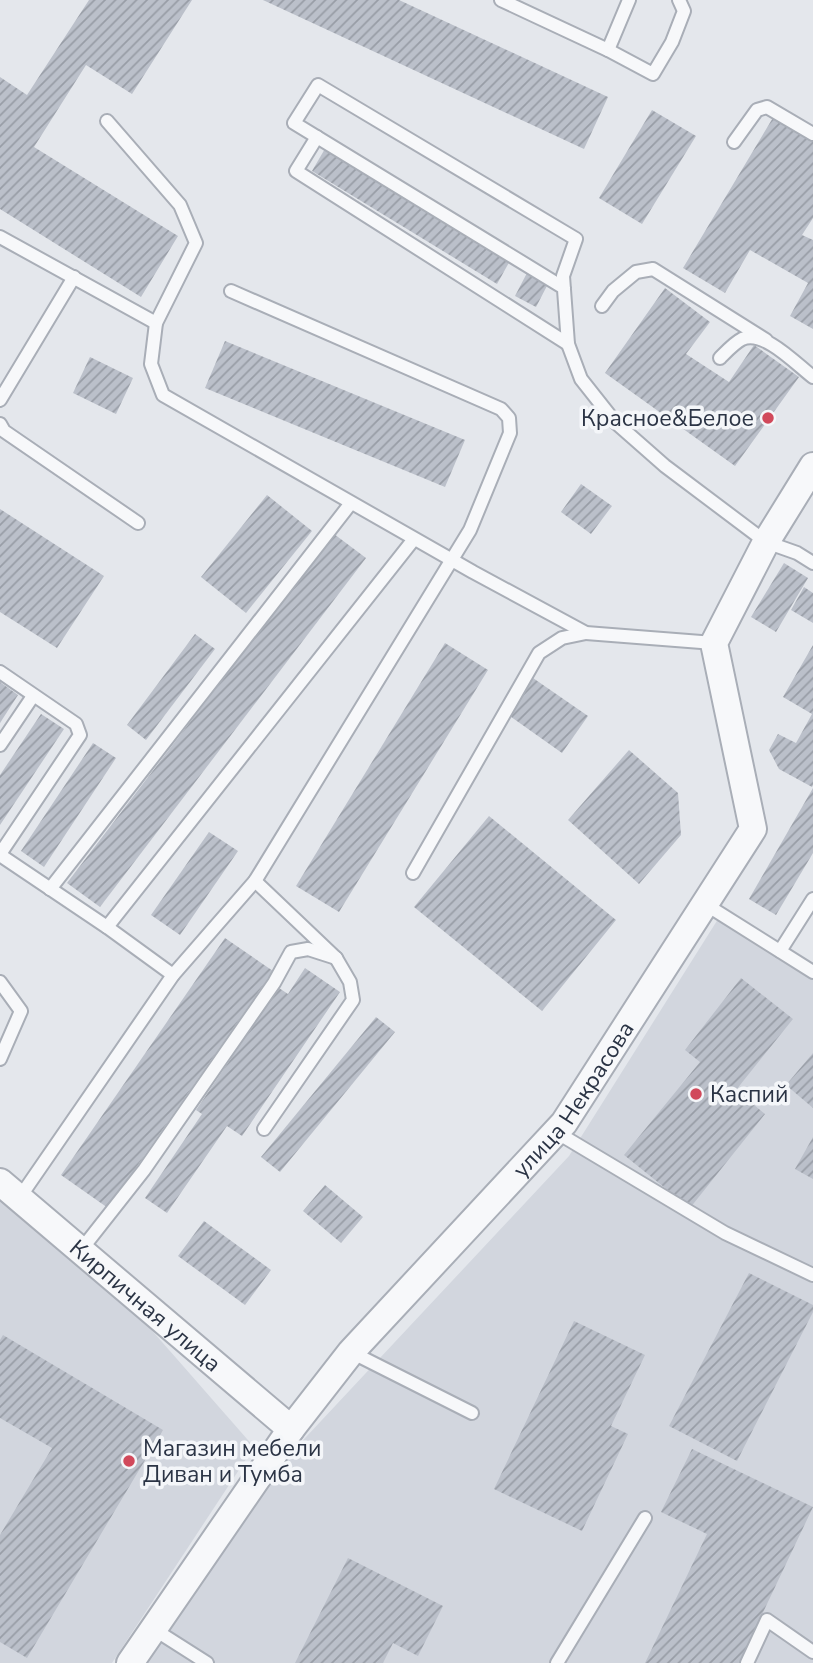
<svg xmlns="http://www.w3.org/2000/svg" width="813" height="1663" font-family="'Nunito Sans',sans-serif">
	<defs>
		<pattern id="building-hatch" width="6" height="6" patternUnits="userSpaceOnUse" patternTransform="scale(1.75)"><rect width="6" height="6" fill="#bbc0ca"/><path d="M-1 1l2-2M0 6l6-6M5 7l2-2" fill="none" stroke="#989da6"/></pattern>
	</defs>
	<rect width="100%" height="100%" fill="#e4e7ec"/>
	<!-- built -->
	<g fill="#d2d6de">
		<path d="M725 908 813 972V1663H143L292 1452 569 1156Z"/>
		<path d="M0 1195 141 1318 254 1447 112 1663H0Z"/>
	</g>
	<!-- building -->
	<g fill="url(#building-hatch)">
		<path d="M89 0H192L132 94 86 65 34 147 178 236 141 297 0 209V77L27 95Z"/>
		<path d="M263 0H399L608 97 584 149Z"/>
		<path d="M652 110 696 136 642 224 599 198Z"/>
		<path d="M774 116 813 139V218L802 235 813 240V329L790 316 808 283 750 250 725 293 683 268Z"/>
		<path d="M326 147 511 259 497 284 312 171Z"/>
		<path d="M528 271 549 282 536 307 515 296Z"/>
		<path d="M665 288 710 322 686 354 729 382 754 345 799 377 735 466 605 373Z"/>
		<path d="M225 341 465 440 445 487 205 388Z"/>
		<path d="M90 357 133 378 116 414 73 393Z"/>
		<path d="M581 484 612 506 591 534 561 512Z"/>
		<path d="M267 495 312 531 246 613 201 577Z"/>
		<path d="M0 509 104 576 57 648 0 612Z"/>
		<path d="M334 534 366 558 100 907 67 883Z"/>
		<path d="M784 563 808 578 776 632 751 617Z"/>
		<path d="M804 587 813 593V623L791 610Z"/>
		<path d="M195 634 215 649 146 740 127 725Z"/>
		<path d="M445 643 488 670 339 912 296 886Z"/>
		<path d="M813 645V785L812 787 779 769 769 750 778 734 796 743 812 714 783 697Z"/>
		<path d="M533 678 588 716 562 753 507 714Z"/>
		<path d="M0 682 18 695 0 723Z"/>
		<path d="M41 714 64 729 0 825V775Z"/>
		<path d="M93 743 116 758 44 867 21 851Z"/>
		<path d="M629 750 678 793 681 835 639 884 568 820Z"/>
		<path d="M813 788V853L776 915 749 899Z"/>
		<path d="M489 816 616 920 542 1011 414 907Z"/>
		<path d="M209 832 238 851 180 935 151 915Z"/>
		<path d="M225 938 273 971 108 1208 61 1175Z"/>
		<path d="M305 968 340 992 242 1136 227 1126 167 1213 145 1198 202 1114 196 1110 279 988 288 994Z"/>
		<path d="M741 978 793 1019 736 1090 765 1114 690 1208 624 1155 700 1062 685 1050Z"/>
		<path d="M376 1017 395 1032 280 1172 261 1157Z"/>
		<path d="M813 1053V1108L786 1085Z"/>
		<path d="M813 1137V1179L795 1169Z"/>
		<path d="M325 1185 363 1217 341 1243 303 1211Z"/>
		<path d="M204 1221 271 1270 245 1305 178 1256Z"/>
		<path d="M749 1273 813 1305V1312L737 1461 669 1426Z"/>
		<path d="M574 1321 645 1355 611 1426 628 1434 582 1531 494 1489Z"/>
		<path d="M3 1335 163 1430 27 1658 0 1642V1535L52 1448 0 1418V1340Z"/>
		<path d="M692 1449 813 1507 739 1663H645L707 1534 661 1512Z"/>
		<path d="M348 1558 443 1606 418 1656 393 1643 383 1663H295Z"/>
	</g>
	<g fill="none" stroke-linecap="round" stroke-linejoin="round">
		<defs>
			<g id="service">
				<path d="M501 0 608 50 629 0"/>
				<path d="M608 50 653 74 672 42 684 11 679 0"/>
				<path d="M107 121 180 205 196 243 156 323 151 364 163 395 473 572 586 633 714 643"/>
				<path d="M317 137 296 171 568 344"/>
				<path d="M734 142 757 110 767 107 813 134"/>
				<path d="M0 237 156 323"/>
				<path d="M564 288 294 123 318 85 576 239 563 276 568 344 581 379 615 422 665 466 766 542 797 553 813 563"/>
				<path d="M602 306 613 291 636 272 653 269 766 340"/>
				<path d="M720 358C726 352 734 343 742 339 764 329 797 365 813 377"/>
				<path d="M0 400 74 277"/>
				<path d="M0 424 4 431 138 523"/>
				<path d="M0 672 76 724 80 735 0 854"/>
				<path d="M0 745 33 696"/>
				<path d="M0 855 107 927 173 975"/>
				<path d="M413 873 539 653 562 638 586 633"/>
				<path d="M255 881 336 958 350 982 353 1000 264 1129"/>
				<path d="M50 889 351 503"/>
				<path d="M705 904 813 972"/>
				<path d="M107 927 414 539"/>
				<path d="M780 951 813 899"/>
				<path d="M0 982 21 1011 0 1059"/>
				<path d="M556 1132 725 1233 813 1275"/>
				<path d="M20 1197 173 975 255 881 470 530 510 433 509 418 501 409 231 291"/>
				<path d="M81 1250 144 1170 274 983 291 952 308 949 336 958"/>
				<path d="M351 1352 472 1413"/>
				<path d="M152 1628 207 1663"/>
				<path d="M557 1663 645 1518"/>
				<path d="M747 1663 767 1620 813 1652"/>
			</g>
			<g id="minor">
				<path id="s1" d="M0 1182 291 1429"/>
				<path id="s2" d="M130 1663 291 1429 351 1352 564 1123 753 829 714 643 766 542 813 466"/>
			</g>
		</defs>
		<!-- service casing -->
		<use href="#service" stroke="#a9aeb7" stroke-width="16"/>
		<!-- minor casing -->
		<use href="#minor" stroke="#a9aeb7" stroke-width="30"/>
		<!-- service -->
		<use href="#service" stroke="#f7f8fa" stroke-width="12"/>
		<!-- minor -->
		<use href="#minor" stroke="#f7f8fa" stroke-width="26"/>
	</g>
	<!-- markers -->
	<g fill="#d1495b" stroke="#f4f6f9" stroke-width="2.5">
		<circle cx="768" cy="418" r="7"/>
		<circle cx="696" cy="1094" r="7"/>
		<circle cx="129" cy="1461" r="7"/>
	</g>
	<g text-anchor="middle" dominant-baseline="central" stroke-width="7" stroke-linejoin="round" paint-order="stroke">
		<!-- poi labels -->
		<g font-size="23" fill="#2b3445" stroke="#f4f6f9" text-anchor="start">
			<text x="754" y="418" text-anchor="end">Красное&amp;Белое</text>
			<text x="710" y="1094">Каспий</text>
			<text x="143" y="1448">Магазин мебели<tspan x="143" dy="26">Диван и Тумба</tspan></text>
		</g>
		<!-- street labels -->
		<g font-size="23" fill="#2b3445" stroke="#f4f6f9">
			<text stroke="none"><textPath href="#s2" startOffset="719">улица Некрасова</textPath></text>
			<text stroke="none"><textPath href="#s1" startOffset="191">Кирпичная улица</textPath></text>
		</g>
	</g>
</svg>
